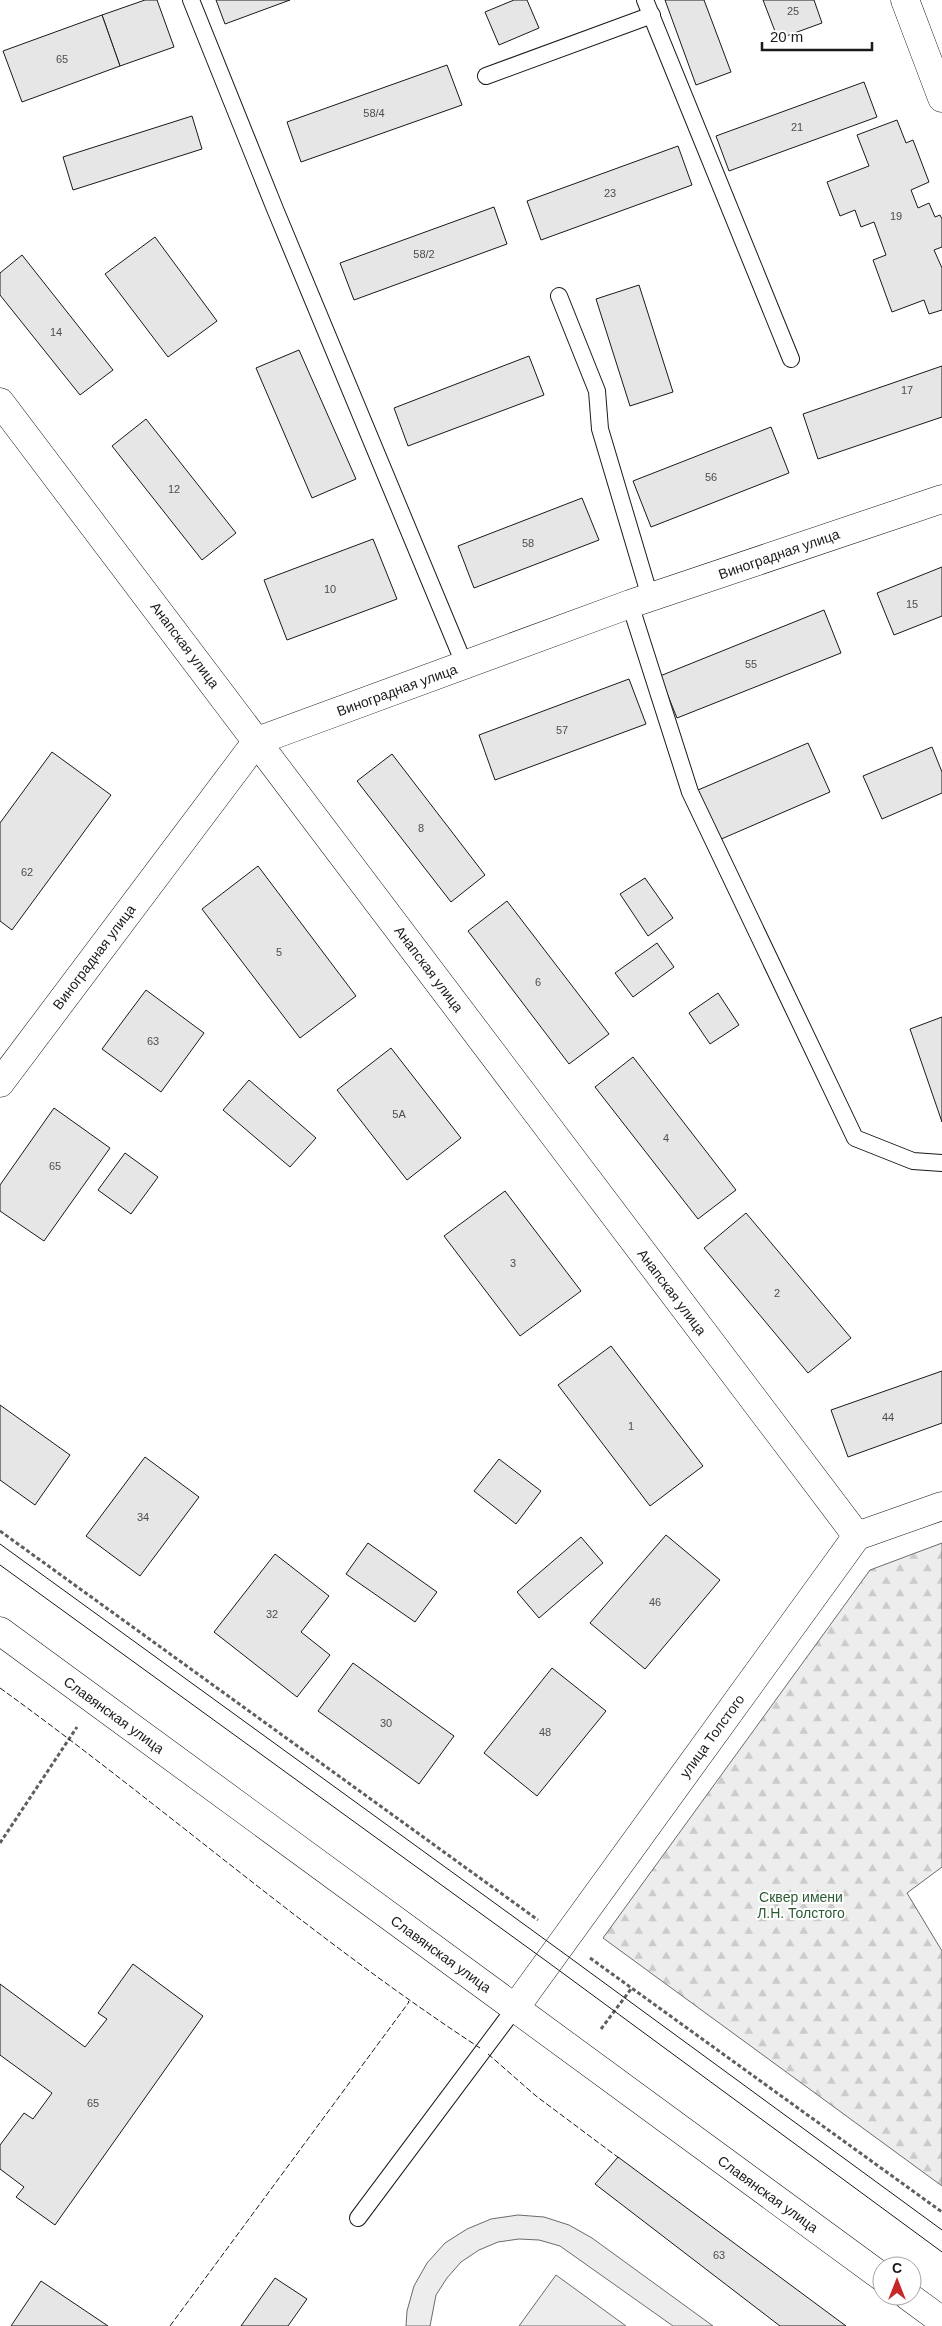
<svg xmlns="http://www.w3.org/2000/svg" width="942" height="2326" font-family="Arial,sans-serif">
	<defs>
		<pattern id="forest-firs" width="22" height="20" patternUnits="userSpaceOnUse" patternTransform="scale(1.25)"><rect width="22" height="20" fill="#ededed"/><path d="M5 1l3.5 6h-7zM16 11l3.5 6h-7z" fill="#cbcbcb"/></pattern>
	</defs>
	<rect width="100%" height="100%" fill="#fff"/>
	<!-- built -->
	<g fill="#ededed" stroke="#6a6a6a">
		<path d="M518 2215 544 2217 569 2225 592 2238 713 2326H673L560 2246 539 2240 519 2239 498 2242 479 2250 461 2262 447 2278 436 2295 430 2326H406L407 2311 414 2286 427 2263 445 2243 467 2229 491 2219Z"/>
		<path d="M556 2275 626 2326H519Z"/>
	</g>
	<!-- forest -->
	<path fill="url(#forest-firs)" stroke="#6a6a6a" d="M942 1543V1867L907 1893 942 1951V2186L603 1938 870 1570Z"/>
	<!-- building -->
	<g fill="#e6e6e6" stroke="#1a1a1a">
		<path d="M145 0H157L174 47 120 66 102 15Z"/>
		<path d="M216 0H290L225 24Z"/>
		<path d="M514 0H527L539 28 499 45 485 12Z"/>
		<path d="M665 0H704L731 72 696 85Z"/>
		<path d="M763 0H814L822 23 778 39Z"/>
		<path d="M102 15 120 66 22 102 3 51Z"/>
		<path d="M447 65 462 105 301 162 287 122Z"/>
		<path d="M864 82 877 117 729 171 716 136Z"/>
		<path d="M192 116 202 149 73 190 63 157Z"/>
		<path d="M897 120 906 143 913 140 929 182 911 190 918 208 929 203 935 217 940 215 942 219V247L934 250 942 268V310L929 314 924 300 892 312 873 260 886 255 874 222 861 227 855 210 840 216 827 182 869 166 857 135Z"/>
		<path d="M678 146 692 185 541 240 527 201Z"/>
		<path d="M494 207 507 244 354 300 340 263Z"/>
		<path d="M155 237 217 321 168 357 105 274Z"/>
		<path d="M22 255 113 370 80 395 0 295V273Z"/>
		<path d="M639 285 673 392 630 406 596 299Z"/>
		<path d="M299 350 356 479 312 498 256 368Z"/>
		<path d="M529 356 544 395 408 446 394 408Z"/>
		<path d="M942 366V417L818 459 803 414Z"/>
		<path d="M146 419 236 533 202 560 112 446Z"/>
		<path d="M771 427 789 473 651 527 633 481Z"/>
		<path d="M582 498 599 540 474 588 458 546Z"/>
		<path d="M373 539 397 599 287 640 264 580Z"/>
		<path d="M942 567V616L894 635 877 593Z"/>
		<path d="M824 610 841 653 677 718 660 676Z"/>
		<path d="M629 679 646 724 495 780 479 735Z"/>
		<path d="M808 743 830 792 719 840 698 790Z"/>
		<path d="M932 747 942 772V793L882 819 863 776Z"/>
		<path d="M52 752 111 795 12 930 0 921V823Z"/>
		<path d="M392 754 485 875 451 902 357 781Z"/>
		<path d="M258 866 356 996 300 1038 202 909Z"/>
		<path d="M645 878 673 918 648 936 620 894Z"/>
		<path d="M507 901 609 1034 569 1064 468 931Z"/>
		<path d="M657 943 674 967 633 997 615 973Z"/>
		<path d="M146 990 204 1033 161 1092 102 1049Z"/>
		<path d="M718 993 739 1025 710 1044 689 1013Z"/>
		<path d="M942 1017V1122L910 1029Z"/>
		<path d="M391 1048 461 1138 407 1180 337 1090Z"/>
		<path d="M633 1057 736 1190 698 1219 595 1087Z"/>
		<path d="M249 1080 316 1138 290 1167 223 1110Z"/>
		<path d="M54 1108 110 1148 44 1241 0 1211V1185Z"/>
		<path d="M125 1153 158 1177 131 1214 98 1190Z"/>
		<path d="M505 1191 581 1291 520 1336 444 1236Z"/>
		<path d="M746 1213 851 1338 808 1373 704 1248Z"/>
		<path d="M611 1346 703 1466 650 1506 558 1385Z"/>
		<path d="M942 1371V1423L848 1457 831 1410Z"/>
		<path d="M0 1405 70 1455 35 1505 0 1480Z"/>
		<path d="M145 1457 199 1497 140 1576 86 1536Z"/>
		<path d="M499 1459 541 1491 516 1524 474 1491Z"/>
		<path d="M666 1535 720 1580 645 1669 590 1623Z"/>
		<path d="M581 1537 603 1563 539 1618 517 1592Z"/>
		<path d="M368 1543 437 1592 415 1622 346 1574Z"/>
		<path d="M275 1554 329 1596 301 1632 330 1655 297 1697 214 1632Z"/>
		<path d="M353 1663 454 1736 419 1784 318 1711Z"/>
		<path d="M552 1668 606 1711 537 1796 484 1753Z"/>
		<path d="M133 1964 203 2016 55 2225 16 2197 24 2187 0 2169V2145L24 2113 33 2119 52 2093 0 2055V1984L85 2047 107 2019 98 2013Z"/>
		<path d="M618 2157 846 2326H780L595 2184Z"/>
		<path d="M275 2278 307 2299 288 2326H241Z"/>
		<path d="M41 2281 108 2326H11Z"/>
	</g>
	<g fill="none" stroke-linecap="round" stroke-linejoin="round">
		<defs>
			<g id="lane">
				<path d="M191 0 275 209 465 666"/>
				<path d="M645 0 791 359"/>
				<path d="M486 76 652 15"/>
				<path d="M559 296 597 391 600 429 650 597"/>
				<path d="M630 604 690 792 855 1138 913 1161 942 1163"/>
				<path d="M358 2218 515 2008"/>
			</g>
			<g id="street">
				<path d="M0 402 857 1536"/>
				<path d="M0 1083 257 741 630 604 942 499"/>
				<path d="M0 1631 515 2008"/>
			</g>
			<g id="secondary">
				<path d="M905 0 942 98"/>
				<path d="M882 2277 515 2008 857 1536 942 1506"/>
				<path d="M908 2296 942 2321"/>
			</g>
		</defs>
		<!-- lane casing -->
		<use href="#lane" stroke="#1a1a1a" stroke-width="18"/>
		<!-- street casing -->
		<use href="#street" stroke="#1a1a1a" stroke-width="29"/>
		<!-- secondary casing -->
		<use href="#secondary" stroke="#1a1a1a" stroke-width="29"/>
		<!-- path -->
		<g stroke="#5f5f5f" stroke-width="3" stroke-dasharray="4 2.5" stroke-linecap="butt">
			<path d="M0 1531 538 1920"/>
			<path d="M0 1843 77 1727"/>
			<path d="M590 1958 942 2212"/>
			<path d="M601 2029 631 1989"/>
		</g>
		<!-- lane -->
		<use href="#lane" stroke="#fff" stroke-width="16"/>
		<!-- street -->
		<use href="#street" stroke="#fff" stroke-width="28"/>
		<!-- secondary -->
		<use href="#secondary" stroke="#fff" stroke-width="28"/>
		<!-- tram -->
		<g stroke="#1a1a1a" stroke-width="1">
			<path d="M0 1544 558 1949 942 2230"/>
			<path d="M0 1565 549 1963 942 2252"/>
		</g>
		<!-- fence -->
		<g stroke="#1a1a1a" stroke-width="1" stroke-dasharray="6 2.5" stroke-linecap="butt">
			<path d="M0 1688C162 1805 313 1939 480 2048"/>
			<path d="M488 2054 536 2096 619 2158"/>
			<path d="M170 2326 409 2002 408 2001"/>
		</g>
	</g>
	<g text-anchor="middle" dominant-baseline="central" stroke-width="4" stroke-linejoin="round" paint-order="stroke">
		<!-- number labels -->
		<g font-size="11" fill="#4d4d4d">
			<text x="793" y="11">25</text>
			<text x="62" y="59">65</text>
			<text x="374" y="113">58/4</text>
			<text x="797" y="127">21</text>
			<text x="610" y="193">23</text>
			<text x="896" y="216">19</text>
			<text x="424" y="254">58/2</text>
			<text x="56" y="332">14</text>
			<text x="907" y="390">17</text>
			<text x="711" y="477">56</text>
			<text x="174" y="489">12</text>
			<text x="528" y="543">58</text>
			<text x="330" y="589">10</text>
			<text x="912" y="604">15</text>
			<text x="751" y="664">55</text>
			<text x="562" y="730">57</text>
			<text x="421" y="828">8</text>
			<text x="27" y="872">62</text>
			<text x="279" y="952">5</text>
			<text x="538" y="982">6</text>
			<text x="153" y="1041">63</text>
			<text x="399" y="1114">5А</text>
			<text x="666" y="1138">4</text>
			<text x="55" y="1166">65</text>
			<text x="513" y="1263">3</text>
			<text x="777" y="1293">2</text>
			<text x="888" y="1417">44</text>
			<text x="631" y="1426">1</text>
			<text x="143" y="1517">34</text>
			<text x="655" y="1602">46</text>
			<text x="272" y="1614">32</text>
			<text x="386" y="1723">30</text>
			<text x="545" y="1732">48</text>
			<text x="93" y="2103">65</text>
			<text x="719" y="2255">63</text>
		</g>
		<!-- street labels -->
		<g font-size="14" fill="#1a1a1a" stroke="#fff">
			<text transform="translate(779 554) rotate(-19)">Виноградная улица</text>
			<text transform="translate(185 645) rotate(53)">Анапская улица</text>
			<text transform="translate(397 690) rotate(-20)">Виноградная улица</text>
			<text transform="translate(94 957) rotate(-53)">Виноградная улица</text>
			<text transform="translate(429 969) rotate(53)">Анапская улица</text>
			<text transform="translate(672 1292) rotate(53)">Анапская улица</text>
			<text transform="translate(114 1715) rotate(36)">Славянская улица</text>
			<text transform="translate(712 1736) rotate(-54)">улица Толстого</text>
			<text transform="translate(441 1954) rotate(36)">Славянская улица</text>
			<text transform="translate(768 2194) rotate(36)">Славянская улица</text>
		</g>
		<!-- park labels -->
		<g font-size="14" fill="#2b5a34" stroke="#fff">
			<text x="801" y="1897">Сквер имени<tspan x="801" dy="16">Л.Н. Толстого</tspan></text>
		</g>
	</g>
	<!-- north arrow -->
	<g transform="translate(897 2281)"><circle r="24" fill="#ffffff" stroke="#a3a3a3"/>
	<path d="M0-4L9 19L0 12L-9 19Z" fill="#c62828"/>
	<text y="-8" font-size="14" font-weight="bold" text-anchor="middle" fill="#1a1a1a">С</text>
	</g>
	<!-- scale -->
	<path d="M762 42v8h110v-8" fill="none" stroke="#1a1a1a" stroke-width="2.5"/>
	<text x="770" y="42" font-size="15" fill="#1a1a1a" stroke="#ffffff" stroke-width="4" paint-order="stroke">20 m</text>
</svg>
